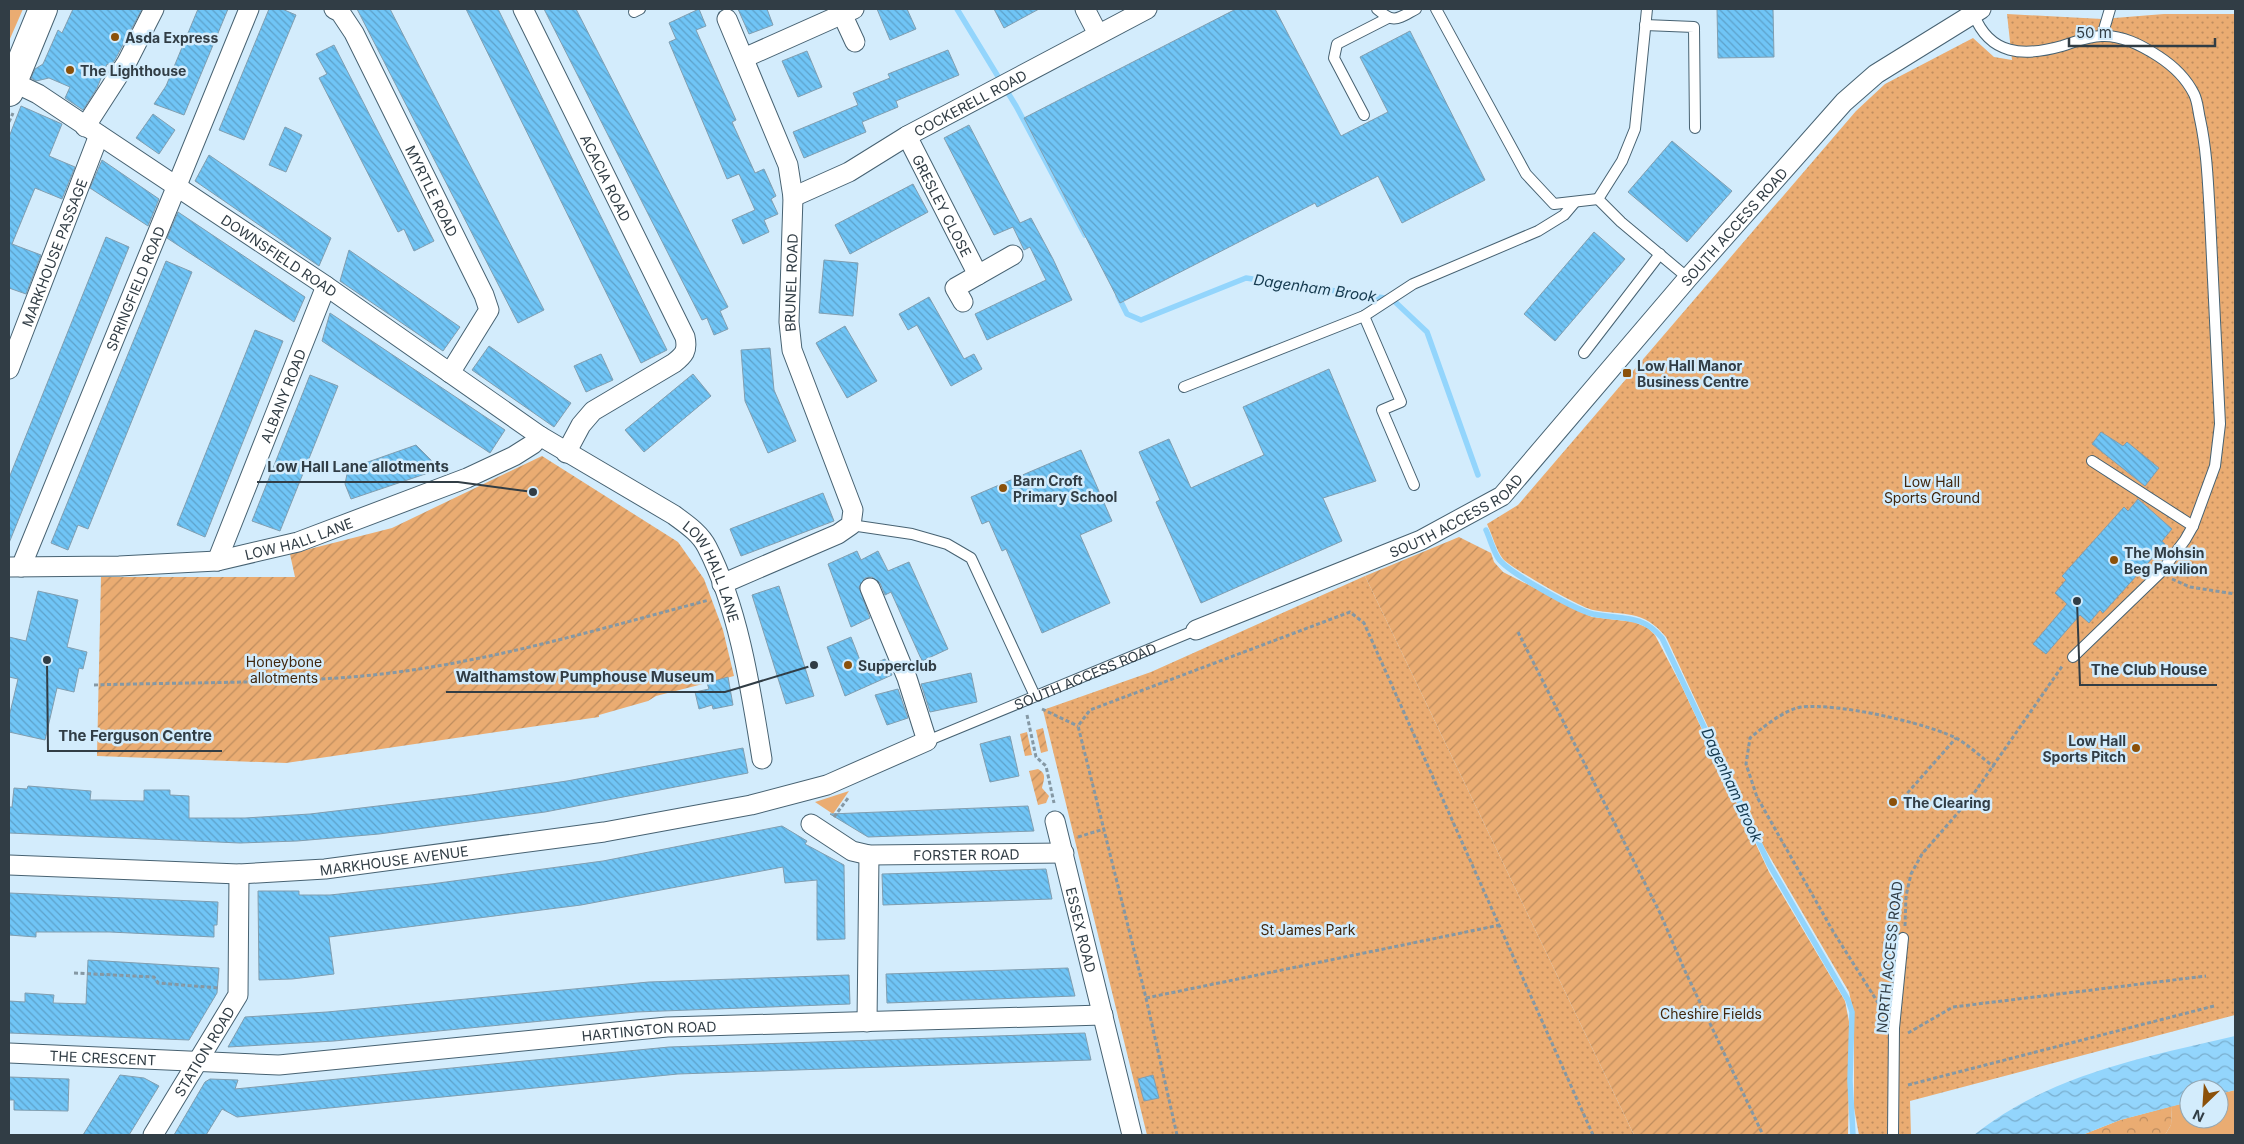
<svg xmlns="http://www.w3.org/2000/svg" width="2244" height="1144" font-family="Inter,sans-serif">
	<defs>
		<pattern id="forest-crowns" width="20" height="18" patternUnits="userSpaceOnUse" patternTransform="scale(1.25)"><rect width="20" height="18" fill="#eaac72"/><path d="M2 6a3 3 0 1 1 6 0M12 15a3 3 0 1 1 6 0" fill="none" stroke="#be8d5f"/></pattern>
		<pattern id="park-dots" width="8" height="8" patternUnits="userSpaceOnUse" patternTransform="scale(1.25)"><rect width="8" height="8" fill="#eaac72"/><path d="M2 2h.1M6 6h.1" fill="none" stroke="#be8d5f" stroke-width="1.8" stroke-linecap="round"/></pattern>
		<pattern id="garden-furrows" width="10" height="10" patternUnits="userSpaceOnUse" patternTransform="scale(1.25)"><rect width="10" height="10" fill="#eaac72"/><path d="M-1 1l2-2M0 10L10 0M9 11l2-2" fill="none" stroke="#be8d5f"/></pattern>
		<pattern id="water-waves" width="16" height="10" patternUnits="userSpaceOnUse" patternTransform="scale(1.25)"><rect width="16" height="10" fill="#93d5fc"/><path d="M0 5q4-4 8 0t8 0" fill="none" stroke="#79aece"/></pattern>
		<pattern id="building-back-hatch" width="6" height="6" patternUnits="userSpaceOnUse" patternTransform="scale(1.25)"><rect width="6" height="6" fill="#70c5f6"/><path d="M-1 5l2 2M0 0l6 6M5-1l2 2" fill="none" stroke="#5da1c9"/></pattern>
	</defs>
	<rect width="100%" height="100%" fill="#d3ecfc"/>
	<!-- grass -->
	<g fill="#eaac72">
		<path d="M9 9H23L9 41Z"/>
		<path d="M849 791 833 814 815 802Z"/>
		<path d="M2235 1090V1135H2165L2171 1125 2172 1106 2189 1102V1119H2219V1094Z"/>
	</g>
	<!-- forest -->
	<path fill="url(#forest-crowns)" d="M2172 1106 2171 1125 2165 1135H2082L2120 1120Z"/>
	<!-- park -->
	<g fill="url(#park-dots)">
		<path d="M2007 14 2102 19 2164 14H2235V1015L1910 1101 1911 1135H1859L1854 1108V1015L1849 992 1764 847 1666 637C1643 609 1625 616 1593 610 1581 608 1511 568 1503 559 1496 550 1492 534 1487 524L1518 505 1856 111 1885 84 1973 38 1994 57 2012 60Z"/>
		<path d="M1365 576 1634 1135H1147L1043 710 1151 672Z"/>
	</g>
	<!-- garden -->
	<g fill="url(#garden-furrows)">
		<path d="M542 456 678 542 704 579 723 630 734 676 656 696 648 701 599 715V717L286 763 97 756 101 577H295L290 554 392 528Z"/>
		<path d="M1459 537 1491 553 1494 562 1503 572 1592 617 1634 622 1648 628 1655 635 1682 687 1769 872 1845 1001 1850 1027 1848 1135H1634L1365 576Z"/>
		<path d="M1043 728 1048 751 1041 753 1036 730Z"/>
		<path d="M1027 732 1032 755 1025 756 1020 734Z"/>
		<path d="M1038 769C1047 774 1044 779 1042 788L1049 796 1046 803 1038 805 1029 771Z"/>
	</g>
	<!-- water -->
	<path fill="url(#water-waves)" d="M2235 1036V1090L2219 1094V1089H2189V1102L2120 1120 2082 1135H1974C2049 1075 2144 1057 2235 1036Z"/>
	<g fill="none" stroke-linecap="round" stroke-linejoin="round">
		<!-- stream -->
		<g stroke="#93d5fc" stroke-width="5.5">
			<path d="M957 9 1016 106 1085 235"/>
			<path d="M1118 296 1127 314 1141 320 1246 278 1392 299 1427 332 1478 475"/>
			<path d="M1486 530C1490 539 1493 550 1498 558 1507 572 1576 610 1593 614 1622 620 1641 613 1662 638L1769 864 1848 1000 1852 1012 1850 1081 1853 1135"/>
		</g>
	</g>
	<!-- building -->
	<g fill="url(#building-back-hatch)" stroke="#819eb0">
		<path d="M73 9H142L116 58 111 66 107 64 97 88 83 110 65 98 70 87 49 78 36 81 31 78 35 69 43 64 58 30 62 33Z"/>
		<path d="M198 9H228L184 115 154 104 166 86Z"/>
		<path d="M269 9H282L296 15 244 140 219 130Z"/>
		<path d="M357 9H390L544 310 518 323Z"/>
		<path d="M466 9H498L667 350 641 363Z"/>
		<path d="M544 9H576L728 307 720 311 728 329 714 335 707 318 702 320Z"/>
		<path d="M699 9 706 26 696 30 736 120 732 122 755 173 764 169 776 196 771 199 778 214 764 220 769 232 743 244 732 220 755 210 739 174 727 179 669 42 676 39 669 23Z"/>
		<path d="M738 9H767L773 25 749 34Z"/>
		<path d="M877 9H907L916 29 890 40Z"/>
		<path d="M994 9H1039L1004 28Z"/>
		<path d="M1236 9H1275L1341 136 1388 112 1360 57 1410 31 1485 180 1402 223 1378 176 1317 207 1315 203 1120 303 1024 118Z"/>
		<path d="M1717 9H1773L1774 57 1718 58Z"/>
		<path d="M334 45 434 241 414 251 404 229 398 232 319 78 327 74 316 54Z"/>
		<path d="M948 50 959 75 896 101 898 107 862 122 866 132 804 158 793 132 858 105 853 93 890 78 888 74Z"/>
		<path d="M807 51 822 87 798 97 782 61Z"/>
		<path d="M21 106 62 124 49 156 75 167 62 199 35 188 12 244 41 255 26 294 9 288V137Z"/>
		<path d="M153 114 175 130 159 154 136 138Z"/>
		<path d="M969 125 1020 223 1031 218 1053 259 1072 300 987 340 975 314 1046 280 1030 247 1024 250 1013 227 994 235 944 138Z"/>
		<path d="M285 127 302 135 286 172 269 165Z"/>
		<path d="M1672 141 1732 191 1687 242 1628 192Z"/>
		<path d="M209 155 331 238 319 266 195 181Z"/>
		<path d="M102 160 159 199 148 226 90 188Z"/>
		<path d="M913 184 928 212 850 254 835 225Z"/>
		<path d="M178 212 305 297 294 322 167 238Z"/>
		<path d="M1594 232 1625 259 1555 341 1524 314Z"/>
		<path d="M106 237 129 247 9 543V478Z"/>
		<path d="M349 250 460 327 443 351 340 281Z"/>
		<path d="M824 260 858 263 853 316 819 313Z"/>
		<path d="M166 261 192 272 88 529 78 525 68 550 51 543Z"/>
		<path d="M929 297 964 359 974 354 982 369 951 386 917 325 908 330 899 314Z"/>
		<path d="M330 313 505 430 490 453 322 341Z"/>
		<path d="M845 326 877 381 847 398 816 343Z"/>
		<path d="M255 330 283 341 205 537 177 525Z"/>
		<path d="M489 346 571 403 554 427 472 370Z"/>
		<path d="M770 348 774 390 796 441 768 453 745 401 741 350Z"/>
		<path d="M601 354 613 380 586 392 574 366Z"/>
		<path d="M1329 369 1376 481 1323 498 1342 541 1201 603 1156 502 1160 500 1139 452 1169 439 1191 488 1264 455 1243 407Z"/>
		<path d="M693 374 711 396 644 452 625 430Z"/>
		<path d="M310 375 338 386 280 531 252 521Z"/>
		<path d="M2101 432 2123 446 2127 442 2159 468 2145 486 2092 444Z"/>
		<path d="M416 445 440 469 351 499 345 484 348 469Z"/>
		<path d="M1081 450 1112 521 1080 535 1110 603 1042 633 1006 549 1002 551 989 521 982 524 971 497Z"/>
		<path d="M823 493 834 521 741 556 730 529Z"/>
		<path d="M2138 499 2172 529 2162 541 2165 544 2103 613 2100 610 2089 623 2080 615 2046 654 2033 644 2067 604 2055 593 2066 580 2062 576 2124 507 2128 511Z"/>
		<path d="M857 551 861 560 878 551 888 571 909 562 948 649 922 661 891 592 885 595 880 583 872 577 865 578 859 587 870 618 851 627 828 564Z"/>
		<path d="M779 586 814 696 786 704 752 595Z"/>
		<path d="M38 591 78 600 67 647 87 652 83 669 79 668 74 692 57 688 45 740 9 732V717L18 679 9 677V637L26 641Z"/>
		<path d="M851 637 863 668 885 659 892 675 845 696 827 647Z"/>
		<path d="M971 673 977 702 930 712 921 684Z"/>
		<path d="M728 677 733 705 713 709 712 705 699 709 695 692 709 689 707 683Z"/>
		<path d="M898 689 908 718 887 725 875 695Z"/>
		<path d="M1010 736 1019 776 990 782 980 744Z"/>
		<path d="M743 748 748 773 545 812 379 834 297 841 240 843 9 833V807H12L14 788 27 789 28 786 91 791 90 800H103L144 801V790H170V795L189 796V818H245L310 814 471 795 567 781Z"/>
		<path d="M1028 806 1034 831 868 837 830 814Z"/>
		<path d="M782 826 807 841 805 844 844 865 845 939 817 940V880L785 883 783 867 581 905 329 937 334 974 292 979 259 980 258 891H299V895H330L431 884 603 861Z"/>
		<path d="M1046 869 1052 899 883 905 882 874Z"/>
		<path d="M9 893 218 902 217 925H214V937L110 932H36V937L9 935Z"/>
		<path d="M88 960 219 968 217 993 189 1040 9 1033V1001L25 1002V993L54 995 53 1003 86 1004Z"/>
		<path d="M1068 968 1075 996 887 1003 886 974Z"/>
		<path d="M849 975 850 1004 636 1012 334 1041 228 1047 245 1017 327 1012 649 982Z"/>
		<path d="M1085 1033 1091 1060 678 1074 237 1117 222 1109 206 1135H174L205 1082 210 1079 238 1080 235 1089 669 1047Z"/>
		<path d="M120 1075 144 1078 159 1086 129 1135H83Z"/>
		<path d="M1153 1075 1159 1098 1144 1101 1138 1079Z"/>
		<path d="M9 1077 69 1079 68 1111 14 1110V1100H9Z"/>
	</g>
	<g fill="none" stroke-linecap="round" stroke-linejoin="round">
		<defs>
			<g id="service">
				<path d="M1377 9C1394 24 1397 19 1416 9"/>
				<path d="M1436 9 1526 174 1554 204 1598 199"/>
				<path d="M1647 9 1635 129 1622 161 1598 199 1621 222 1688 278"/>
				<path d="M634 12 640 9"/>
				<path d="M1974 15C1990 55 2023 57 2062 46 2075 42 2088 36 2102 36 2122 35 2141 45 2158 56 2172 65 2186 78 2194 94 2198 102 2198 111 2200 119 2207 151 2208 184 2210 217 2213 286 2217 355 2220 424L2215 466 2193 526 2185 540 2161 572 2073 657"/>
				<path d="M1645 25 1694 27 1695 128"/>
				<path d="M2102 36 2110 9"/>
				<path d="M1364 115 1334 58 1337 44 1388 18"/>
				<path d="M1364 316 1401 402 1382 410 1414 485"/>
				<path d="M1584 353 1660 254"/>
				<path d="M1184 387 1364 316 1413 284 1538 231 1564 215 1575 202"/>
				<path d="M2092 461 2193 526"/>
				<path d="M851 525 912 534 947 544 971 558 1035 696"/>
				<path id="s1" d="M927 741 1196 630"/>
				<path d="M1893 1135 1894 1028 1903 938"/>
			</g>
			<g id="minor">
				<path id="s2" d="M334 9 340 12 354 33 484 295 489 310 450 373"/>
				<path id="s3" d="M523 9 685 337C688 351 684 355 674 363L593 411 581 425 566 453"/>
				<path d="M1085 9 1098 34"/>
				<path d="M842 14 855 42"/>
				<path d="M744 58 854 9"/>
				<path id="s4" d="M13 82 38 94 326 286 540 436 674 515C686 524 700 533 707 547 739 609 751 691 762 759"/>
				<path d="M85 127 127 62 154 9"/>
				<path id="s5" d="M907 136 978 275"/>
				<path id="s6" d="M793 197 849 172 907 136 1147 9"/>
				<path d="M963 302 955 288 1013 255"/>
				<path id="s7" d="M9 369 99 135"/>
				<path id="s8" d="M217 561 326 286"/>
				<path id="s9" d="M10 567 119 566 217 561 298 542 467 478 514 456 533 444 540 436"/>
				<path id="s10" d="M21 567 249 9"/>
				<path id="s11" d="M722 584 838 534 851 525 853 510 792 350 789 322 793 197 788 165 727 19"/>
				<path id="s12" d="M1196 630 1421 540 1502 496 1688 278 1844 102 1876 74 1981 9"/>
				<path id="s13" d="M1055 821 1132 1135"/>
				<path id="s14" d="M811 824 852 851 869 855 1064 853"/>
				<path id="s15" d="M9 865 239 874 325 869 604 832 751 805 827 785 927 741 907 678 870 588"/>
				<path d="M867 1022 869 855"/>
				<path id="s16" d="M9 1053 279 1065 667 1027 1103 1015"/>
				<path id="s17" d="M153 1135 238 995 239 874"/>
			</g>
			<path id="primary" d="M9 92 43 9"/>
		</defs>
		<!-- service casing -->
		<use href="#service" stroke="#476272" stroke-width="12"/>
		<!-- minor casing -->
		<use href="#minor" stroke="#476272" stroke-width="21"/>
		<!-- primary casing -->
		<use href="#primary" stroke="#476272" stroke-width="30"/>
		<!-- path -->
		<g stroke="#8598a4" stroke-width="3" stroke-dasharray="4 2.5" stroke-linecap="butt">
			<path d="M9 122 13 113"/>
			<path d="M2172 579 2190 587 2235 594"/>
			<path d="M1518 632 1660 913 1685 971 1763 1135"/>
			<path d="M94 685C187 682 281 684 373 675 487 663 599 629 709 600"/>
			<path d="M1042 709 1078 726"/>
			<path d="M1027 715 1036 757 1046 766 1054 803"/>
			<path d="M1903 798 1956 738"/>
			<path d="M834 817 848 798"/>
			<path d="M1078 837 1104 829"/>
			<path d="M1905 926 1906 896 1911 874 1922 854 1970 799 2063 665"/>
			<path d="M74 973 154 977 158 983 219 988"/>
			<path d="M1146 998 1500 925"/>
			<path d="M1882 1009 1834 933 1757 797 1746 764 1750 738C1762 728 1785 709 1802 707 1838 703 1921 722 1954 737 1968 744 1982 758 1994 767"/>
			<path d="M1908 1033 1953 1007 2206 976"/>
			<path d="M1908 1085 2214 1006"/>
			<path d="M1177 1135 1146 998 1078 726 1090 710 1350 612 1364 623 1593 1135"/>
		</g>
		<!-- service -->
		<use href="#service" stroke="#fff" stroke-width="10"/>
		<!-- minor -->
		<use href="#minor" stroke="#fff" stroke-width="19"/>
		<!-- primary -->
		<use href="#primary" stroke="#fff" stroke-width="28"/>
	</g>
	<!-- markers -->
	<g fill="#8b510a" stroke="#d3ecfc" stroke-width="2">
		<circle cx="115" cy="37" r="5"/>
		<circle cx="70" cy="70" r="5"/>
		<rect x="1622" y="368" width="10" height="10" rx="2.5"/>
		<circle cx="1003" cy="488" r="5"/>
		<circle cx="2114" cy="560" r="5"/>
		<circle cx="848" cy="665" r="5"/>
		<circle cx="2136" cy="748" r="5"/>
		<circle cx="1893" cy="802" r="5"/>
	</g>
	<g text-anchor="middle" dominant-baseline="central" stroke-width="5" stroke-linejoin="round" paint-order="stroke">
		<!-- poi labels -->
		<g font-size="14" font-weight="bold" fill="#313d45" stroke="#d3ecfc" text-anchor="start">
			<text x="125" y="37">Asda Express</text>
			<text x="80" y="70">The Lighthouse</text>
			<text x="1637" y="365">Low Hall Manor<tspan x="1637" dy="16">Business Centre</tspan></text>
			<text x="1013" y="480">Barn Croft<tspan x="1013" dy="16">Primary School</tspan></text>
			<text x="2124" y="552">The Mohsin<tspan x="2124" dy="16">Beg Pavilion</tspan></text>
			<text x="858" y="665">Supperclub</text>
			<text x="2126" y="740" text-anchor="end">Low Hall<tspan x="2126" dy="16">Sports Pitch</tspan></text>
			<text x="1903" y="802">The Clearing</text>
		</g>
		<!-- street labels -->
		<g font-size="14" fill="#313d45" stroke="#d3ecfc">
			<text stroke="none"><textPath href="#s6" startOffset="201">COCKERELL ROAD</textPath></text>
			<text stroke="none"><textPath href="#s3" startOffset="188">ACACIA ROAD</textPath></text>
			<text stroke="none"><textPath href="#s2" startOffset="208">MYRTLE ROAD</textPath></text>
			<text stroke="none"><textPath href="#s5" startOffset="78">GRESLEY CLOSE</textPath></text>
			<text stroke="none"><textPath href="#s12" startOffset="690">SOUTH ACCESS ROAD</textPath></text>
			<text stroke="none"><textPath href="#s7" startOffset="125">MARKHOUSE PASSAGE</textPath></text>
			<text stroke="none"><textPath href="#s4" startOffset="318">DOWNSFIELD ROAD</textPath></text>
			<text stroke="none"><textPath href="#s11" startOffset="396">BRUNEL ROAD</textPath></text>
			<text stroke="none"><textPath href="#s10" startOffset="301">SPRINGFIELD ROAD</textPath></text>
			<text stroke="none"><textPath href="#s8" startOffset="178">ALBANY ROAD</textPath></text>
			<text stroke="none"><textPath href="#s12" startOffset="285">SOUTH ACCESS ROAD</textPath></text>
			<text stroke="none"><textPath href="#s9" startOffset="292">LOW HALL LANE</textPath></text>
			<text stroke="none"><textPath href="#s4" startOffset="861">LOW HALL LANE</textPath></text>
			<text stroke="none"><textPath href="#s1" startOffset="171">SOUTH ACCESS ROAD</textPath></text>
			<text stroke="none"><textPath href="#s14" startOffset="164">FORSTER ROAD</textPath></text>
			<text stroke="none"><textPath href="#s15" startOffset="386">MARKHOUSE AVENUE</textPath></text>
			<text stroke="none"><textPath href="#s13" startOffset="112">ESSEX ROAD</textPath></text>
			<text transform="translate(1889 957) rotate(-84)">NORTH ACCESS ROAD</text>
			<text stroke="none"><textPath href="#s16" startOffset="642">HARTINGTON ROAD</textPath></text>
			<text stroke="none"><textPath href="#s17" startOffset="98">STATION ROAD</textPath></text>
			<text stroke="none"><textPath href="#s16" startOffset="94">THE CRESCENT</textPath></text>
		</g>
		<!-- park labels -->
		<g font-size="14" fill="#41270d" stroke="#d3ecfc">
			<text x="1932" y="481">Low Hall<tspan x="1932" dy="16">Sports Ground</tspan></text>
			<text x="284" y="661">Honeybone<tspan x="284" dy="16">allotments</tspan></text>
			<text x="1308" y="929">St James Park</text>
			<text x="1711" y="1013">Cheshire Fields</text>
		</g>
		<!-- water labels -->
		<g font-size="15" font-style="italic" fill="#153a4f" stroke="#d3ecfc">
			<text transform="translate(1315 288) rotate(8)">Dagenham Brook</text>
			<text transform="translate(1732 785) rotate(65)">Dagenham Brook</text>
		</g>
	</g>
	<!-- callouts -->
	<path fill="none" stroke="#313d45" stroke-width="2" d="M533 492L458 482H257M2077 601L2080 685H2217M814 665L725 692H446M47 660L48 751H222"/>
	<g fill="#313d45" stroke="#d3ecfc" stroke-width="2">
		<circle cx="533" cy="492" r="5"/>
		<circle cx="2077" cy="601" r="5"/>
		<circle cx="814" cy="665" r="5"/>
		<circle cx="47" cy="660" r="5"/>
	</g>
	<g font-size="15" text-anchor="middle" font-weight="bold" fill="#313d45" stroke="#d3ecfc" stroke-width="5" stroke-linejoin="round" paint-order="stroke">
		<text x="358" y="472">Low Hall Lane allotments</text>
		<text x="2149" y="675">The Club House</text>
		<text x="585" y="682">Walthamstow Pumphouse Museum</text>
		<text x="135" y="741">The Ferguson Centre</text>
	</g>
	<!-- border -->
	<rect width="2244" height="1144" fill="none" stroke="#313d45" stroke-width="20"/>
	<!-- north arrow -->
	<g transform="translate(2204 1104) rotate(205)"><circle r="24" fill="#d3ecfc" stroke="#92a6b3"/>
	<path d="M0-4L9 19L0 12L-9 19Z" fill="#8b510a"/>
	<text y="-8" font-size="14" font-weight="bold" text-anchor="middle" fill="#313d45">N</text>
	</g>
	<!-- scale -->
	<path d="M2069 38v8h146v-8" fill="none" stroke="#313d45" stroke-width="2.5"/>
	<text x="2076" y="38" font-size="15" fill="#313d45" stroke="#d3ecfc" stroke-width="4" paint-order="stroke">50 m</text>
</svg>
